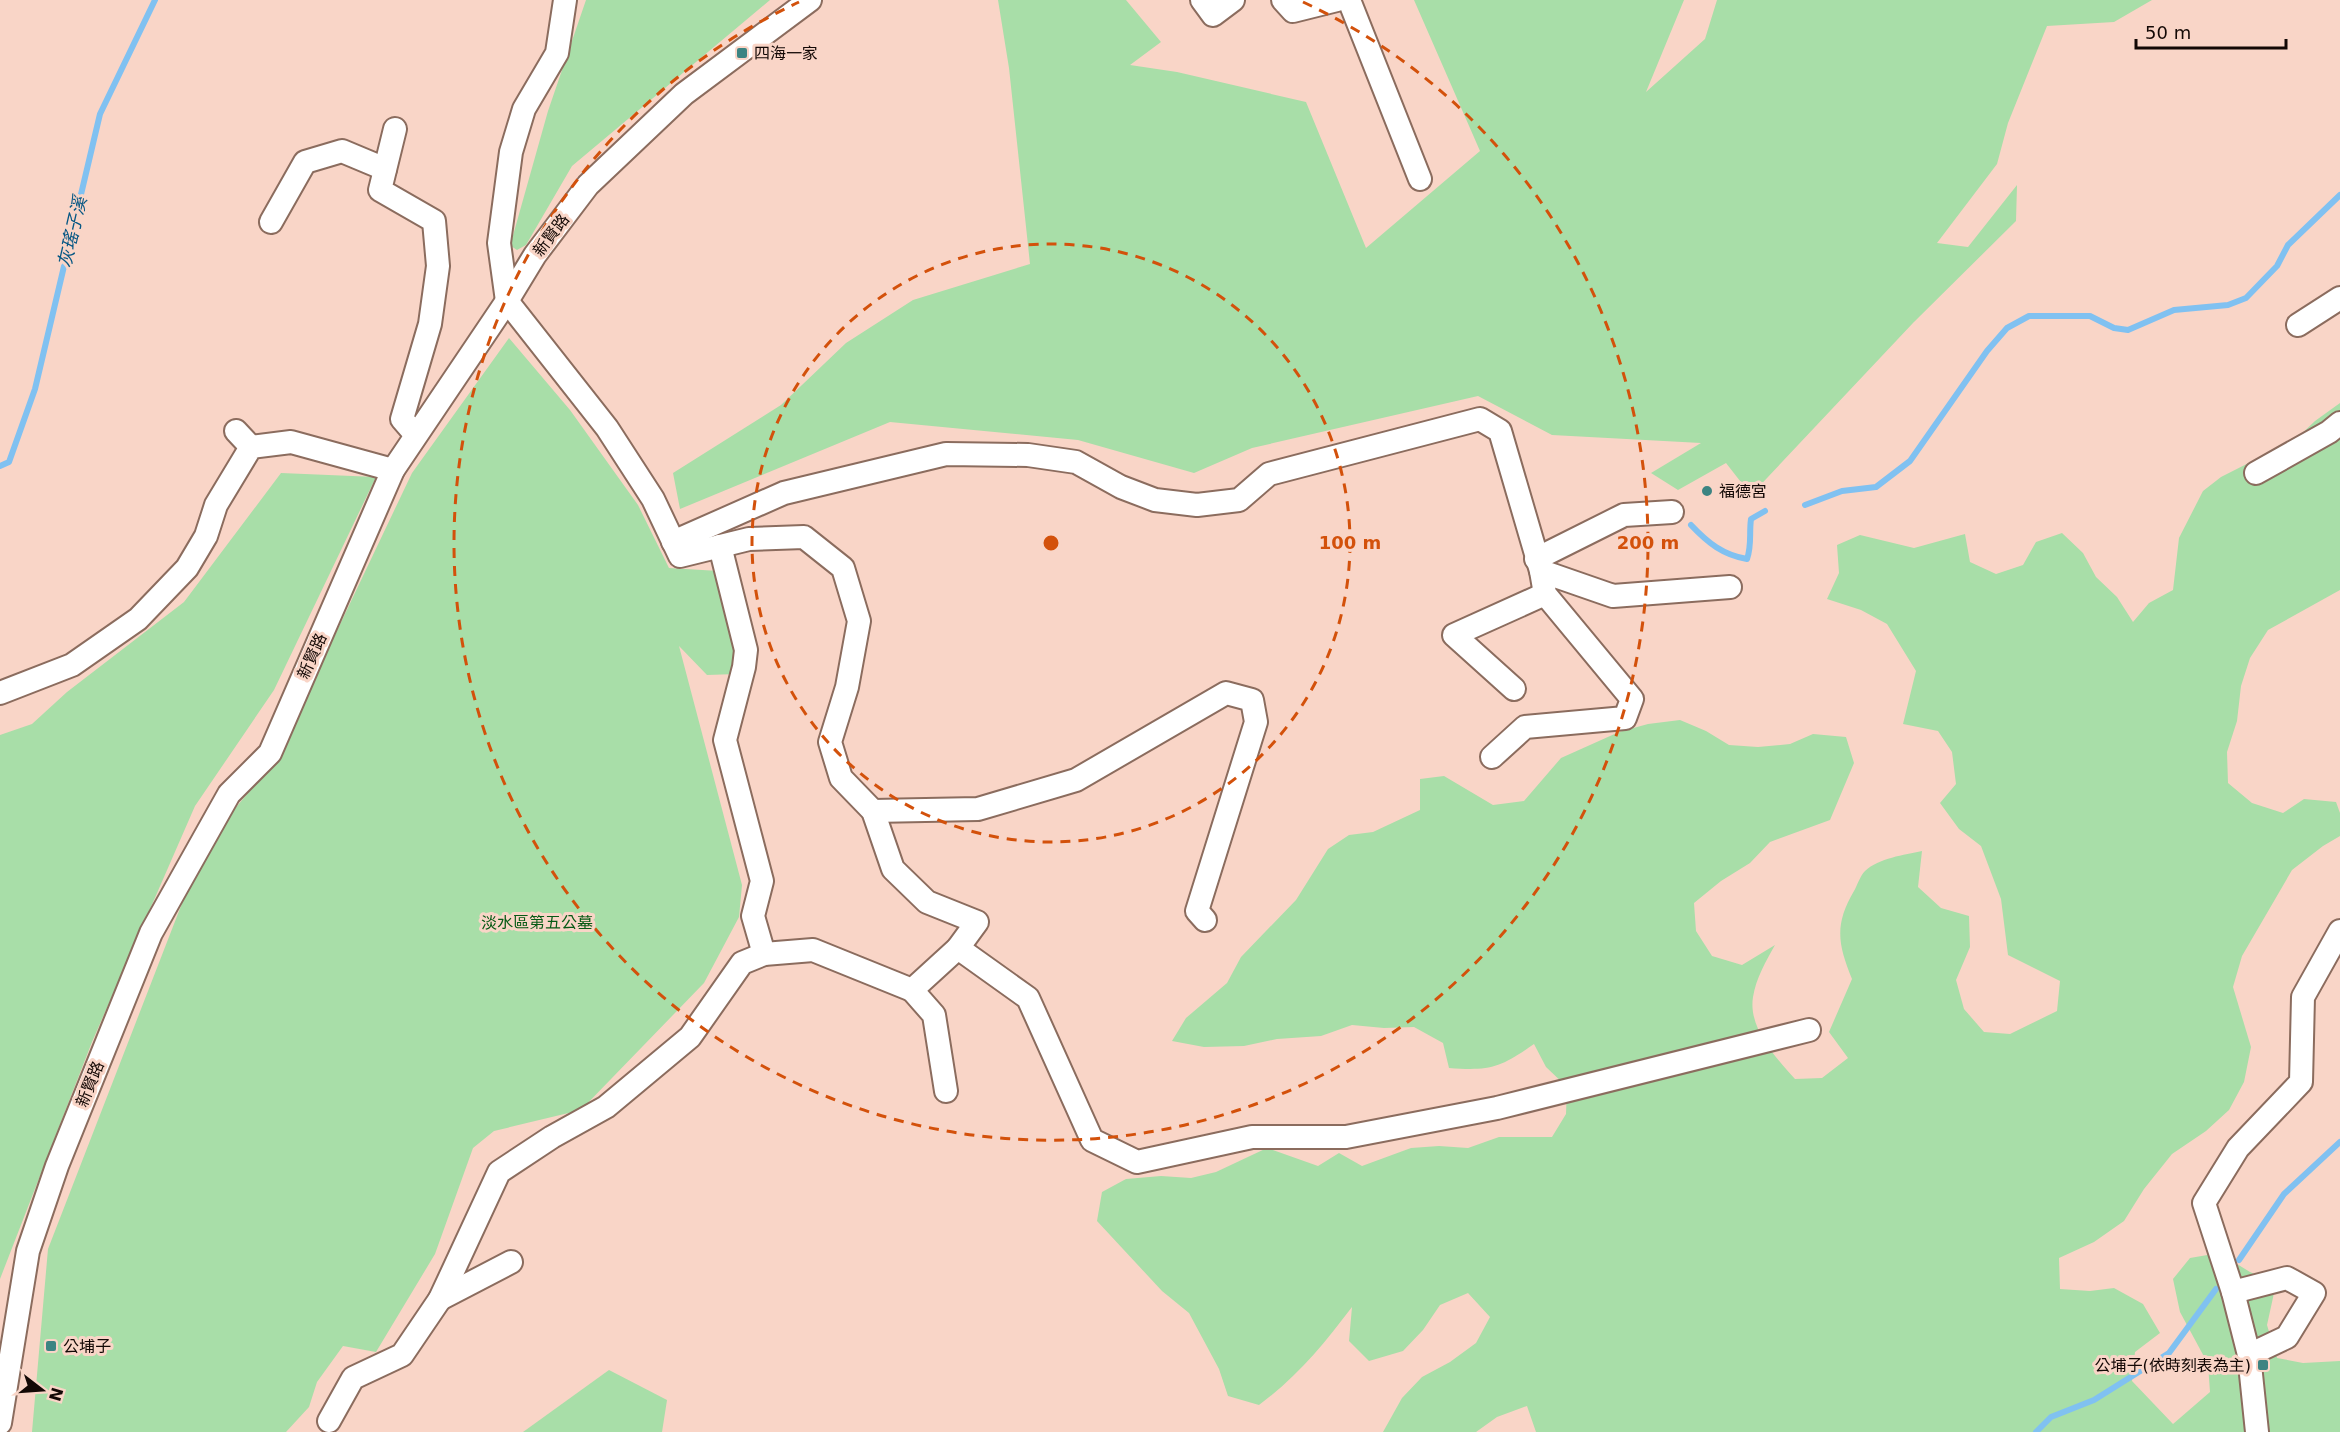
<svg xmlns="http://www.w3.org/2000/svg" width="2340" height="1432" font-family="'DejaVu Sans','Noto Sans TC',sans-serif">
	<rect width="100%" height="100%" fill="#f9d5c7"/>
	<!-- green -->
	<g fill="#a8dea8">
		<path d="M586 0H770L572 166 526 245 517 250 511 246 512 239 548 111Z"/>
		<path d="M998 0H1126L1161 42 1130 65 1177 72 1306 102 1366 248 1480 151 1414 0H1684L1646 92 1705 39 1717 0H2152L2114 22 2047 26 2008 123 1997 164 1937 243 1968 247 2017 185 2016 221 1913 323 1751 495 1726 463 1678 490 1651 473 1701 443 1552 435 1478 396 1252 448 1194 473 1078 440 890 422 680 509 673 473 781 405 846 343 913 300 1030 264 1009 68Z"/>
		<path d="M509 338 570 410 638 505 669 568 719 571 732 589 737 674 707 675 679 646 742 885 739 917 704 983 581 1110 494 1131 473 1148 435 1254 376 1352 343 1346 317 1382 309 1407 286 1432H32L48 1249 205 844 275 761 412 473Z"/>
		<path d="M2340 403V590L2268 630 2250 658 2241 686 2237 721 2227 752 2228 783 2252 803 2283 813 2304 799 2336 802 2340 813V836L2323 846 2292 870 2242 956 2233 987 2251 1047 2244 1082 2229 1110 2206 1131 2172 1154 2144 1189 2124 1221 2094 1242 2059 1258 2060 1289 2090 1291 2114 1288 2143 1304 2160 1333 2135 1352 2132 1381 2173 1424 2210 1392 2208 1364 2180 1312 2173 1279 2190 1258 2219 1253 2250 1272 2276 1284 2267 1325 2277 1358 2303 1363 2340 1361V1432H1536L1527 1406 1497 1417 1476 1432H1383L1402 1398 1422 1377 1450 1362 1476 1343 1490 1317 1468 1293 1440 1305 1423 1330 1403 1351 1369 1361 1349 1341 1352 1307C1323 1345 1298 1376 1259 1405L1228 1396 1219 1369 1189 1313 1162 1291 1097 1221 1102 1192 1126 1179 1161 1176 1191 1178 1216 1172 1267 1148 1318 1166 1339 1153 1362 1166 1411 1148 1439 1146 1468 1148 1499 1137H1552L1566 1114 1567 1087 1546 1067 1534 1044C1500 1068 1490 1071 1449 1068L1443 1043 1414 1027 1384 1028 1352 1025 1321 1036 1277 1039 1244 1046 1204 1047 1172 1041 1186 1018 1227 983 1241 957 1296 900 1328 849 1349 835 1373 832 1420 810V779L1444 776 1493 805 1524 801 1561 758 1619 732 1648 724 1680 720 1706 731 1729 745 1758 747 1790 744 1813 734 1846 737 1854 763 1830 820 1770 842 1750 863 1721 881 1694 903 1696 931 1712 956 1742 965 1775 945C1766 961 1756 978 1753 997 1748 1028 1776 1058 1795 1079L1822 1078 1848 1058 1829 1032 1852 979C1838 944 1834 925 1854 891 1857 886 1860 876 1865 871 1879 858 1904 855 1922 851L1918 887 1941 908 1969 916 1970 947 1956 980 1964 1009 1984 1032 2010 1034 2057 1011 2060 981 2008 955 2001 899 1981 846 1959 829 1940 803 1956 784 1952 752 1938 731 1903 724 1916 671 1887 624 1861 610 1827 599 1839 573 1837 545 1860 535 1914 548 1965 534 1970 562 1996 574 2023 565 2036 542 2062 533 2083 553 2096 577 2117 597 2133 622 2149 603 2173 590 2179 538 2203 491 2221 477 2296 439 2315 421Z"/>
		<path d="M281 473 376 477 274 690 195 806 92 1042 0 1279V735L32 724 67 692 184 602Z"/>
		<path d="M609 1370 667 1400 662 1432H523Z"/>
	</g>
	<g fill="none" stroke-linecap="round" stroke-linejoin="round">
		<!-- stream -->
		<g stroke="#80c1f1" stroke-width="6">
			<path d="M0 466 9 462 35 389 100 114 155 0"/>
			<path d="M1805 505 1842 491 1876 487 1910 461 1987 351 2007 328 2029 316H2090L2114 328 2128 330 2174 310 2228 305 2246 298 2277 266 2288 245 2340 195"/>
			<path d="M1691 525C1708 543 1723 555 1747 559 1752 545 1749 533 1751 519L1765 511"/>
			<path d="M2239 1260 2284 1194 2340 1142"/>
			<path d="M2036 1432 2051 1417 2094 1400 2169 1353 2216 1289"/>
		</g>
		<defs>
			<g id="minor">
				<path d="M1202 0 1213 15 1233 0"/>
				<path d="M1283 0 1293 11 1337 0"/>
				<path d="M1349 0 1420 179"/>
				<path d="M395 129 380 190 434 221 438 266 430 324 402 419 415 434"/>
				<path d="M271 222 305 162 342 151 385 169"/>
				<path d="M2298 325 2340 298"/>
				<path d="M236 431 251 447"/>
				<path d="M2256 473 2329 432 2340 423"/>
				<path d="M673 542 784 493 946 454 1028 455 1076 462 1121 487 1155 500 1197 505 1239 500 1269 474 1480 419 1500 431 1541 571 1545 594 1632 699 1625 718 1525 727 1492 757"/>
				<path d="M720 546 746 650 744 667 725 740 762 881 753 916 764 954"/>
				<path d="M1536 559 1624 515 1672 512"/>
				<path d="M1541 571 1613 596 1730 587"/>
				<path d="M1514 689 1454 635 1545 594"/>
				<path d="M0 693 72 665 138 619 187 568 206 536 216 505 251 447 291 442 393 470"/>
				<path d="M873 811 978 809 1076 780 1226 693 1252 700 1256 722 1197 911 1205 920"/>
				<path d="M958 948 1028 998 1092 1140 1137 1162 1252 1137H1346L1497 1108 1809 1030"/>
				<path d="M912 990 934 1015 946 1091"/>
				<path d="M2233 1292 2287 1278 2314 1293 2287 1337 2249 1355"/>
				<path d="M440 1299 511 1262"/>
				<path d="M329 1421 353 1378 402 1355 440 1299 499 1172 552 1137 606 1107 690 1037 742 963 764 954 813 950 912 990 958 948 977 922 927 902 893 869 873 811 841 778 830 742 847 687 859 621 843 568 804 537 749 539 680 556 653 499 607 428 507 301 499 243 511 152 524 109 557 53 565 0"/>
				<path d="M0 1423 28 1251 57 1166 151 933 229 794 270 753 393 470 507 301 535 255 588 185 684 94 810 0"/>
				<path d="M2257 1432 2249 1355 2233 1292 2204 1203 2238 1148 2301 1082 2303 997 2340 931"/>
			</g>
		</defs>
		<!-- minor casing -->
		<use href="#minor" stroke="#8b6c5e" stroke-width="26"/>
		<!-- minor -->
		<use href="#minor" stroke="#fff" stroke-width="22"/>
	</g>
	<!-- distance rings -->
	<g fill="none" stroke="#d3510b" stroke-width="3" stroke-dasharray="10 8">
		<circle cx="1051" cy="543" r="299"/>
		<path d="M1303 2A597 597 0 1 1 799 2"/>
	</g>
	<!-- markers -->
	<g fill="#3c8482" stroke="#f9d5c7" stroke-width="2">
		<rect x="736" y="47" width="12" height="12" rx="3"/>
		<circle cx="1707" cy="491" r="6"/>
		<rect x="45" y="1340" width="12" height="12" rx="3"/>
		<rect x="2257" y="1359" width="12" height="12" rx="3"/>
	</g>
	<g text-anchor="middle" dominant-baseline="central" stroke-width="6" stroke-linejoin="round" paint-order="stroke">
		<!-- poi labels -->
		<g font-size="16" fill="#130805" stroke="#f9d5c7" text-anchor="start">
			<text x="754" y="53">四海一家</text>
			<text x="1719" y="491">福德宮</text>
			<text x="63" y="1346">公埔子</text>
			<text x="2251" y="1365" text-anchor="end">公埔子(依時刻表為主)</text>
		</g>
		<!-- street labels -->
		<g font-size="16" fill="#130805" stroke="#f9d5c7">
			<text transform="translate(551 235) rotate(-53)">新賢路</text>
			<text transform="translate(312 656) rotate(-66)">新賢路</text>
			<text transform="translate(90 1084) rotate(-68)">新賢路</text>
		</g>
		<!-- park labels -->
		<g font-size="16" fill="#075a15" stroke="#f9d5c7">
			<text x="537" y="922">淡水區第五公墓</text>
		</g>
		<!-- water labels -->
		<g font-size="18" font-style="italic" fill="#065784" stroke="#f9d5c7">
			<text transform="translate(72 232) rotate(-77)">灰瑤子溪</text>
		</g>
	</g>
	<circle cx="1051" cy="543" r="9" fill="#d3510b" stroke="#f9d5c7" stroke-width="3"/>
	<g font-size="18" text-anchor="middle" font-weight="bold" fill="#d3510b" stroke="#f9d5c7" stroke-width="6" stroke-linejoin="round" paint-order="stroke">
		<text x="1350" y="549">100 m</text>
		<text x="1648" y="549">200 m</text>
	</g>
	<!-- north arrow -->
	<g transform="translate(42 1390) rotate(107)" stroke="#f9d5c7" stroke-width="4.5" paint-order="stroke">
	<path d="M0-4.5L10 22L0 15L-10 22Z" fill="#130805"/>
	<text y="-9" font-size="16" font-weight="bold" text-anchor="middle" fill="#130805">N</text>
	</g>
	<!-- scale -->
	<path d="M2136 39v9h150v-9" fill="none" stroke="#130805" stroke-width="3"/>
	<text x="2145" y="39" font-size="18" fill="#130805" stroke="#f9d5c7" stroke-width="4.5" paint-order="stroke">50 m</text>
</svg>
